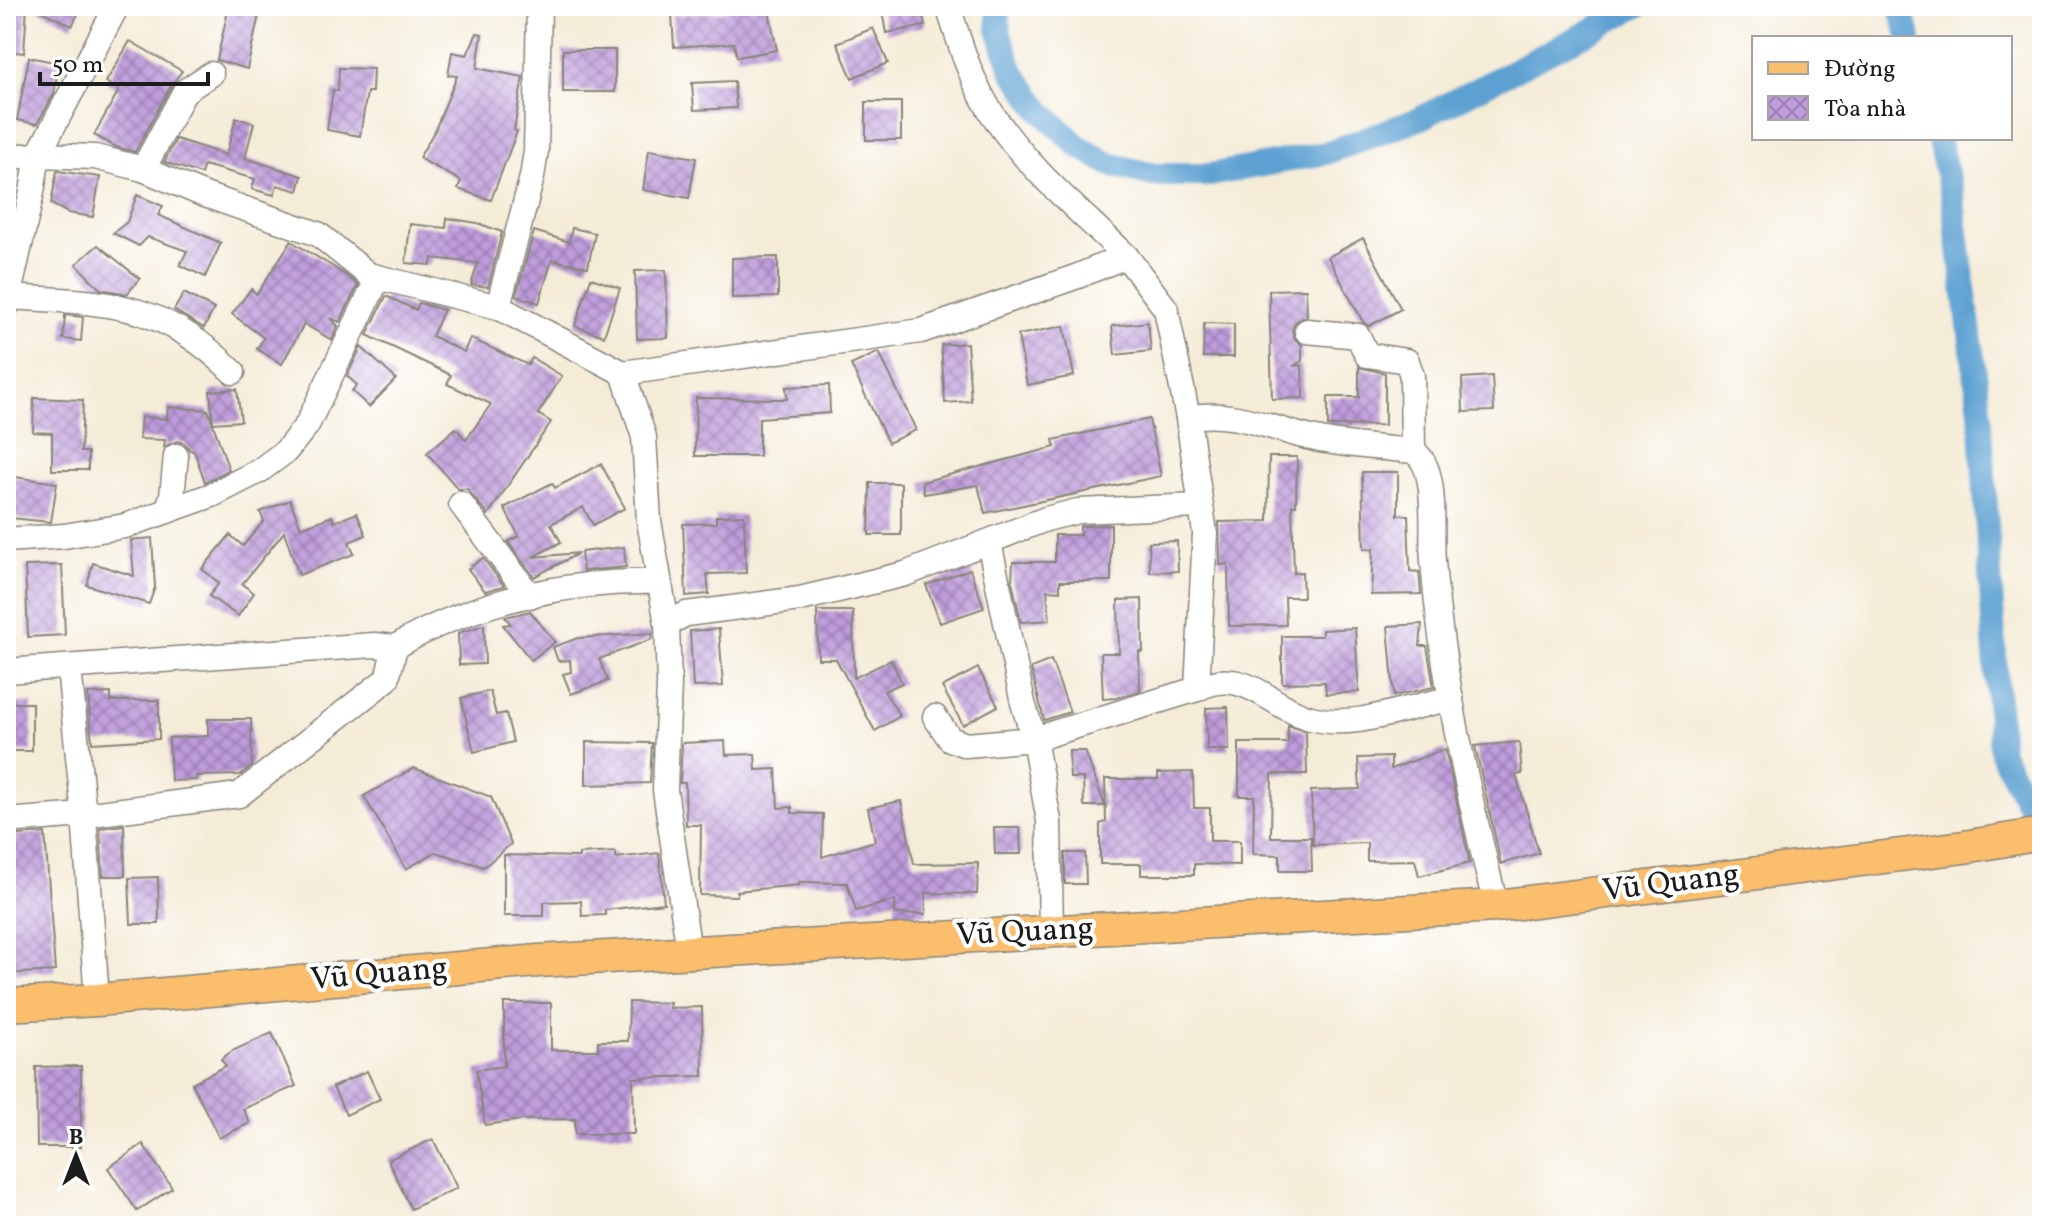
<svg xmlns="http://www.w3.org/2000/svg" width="2048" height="1232" font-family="Vollkorn,serif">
	<defs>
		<pattern id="building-cross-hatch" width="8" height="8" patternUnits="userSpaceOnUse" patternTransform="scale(2)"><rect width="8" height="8" fill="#bf9cdc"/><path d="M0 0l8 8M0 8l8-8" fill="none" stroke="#9a7eb2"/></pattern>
	</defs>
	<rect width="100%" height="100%" fill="#fff"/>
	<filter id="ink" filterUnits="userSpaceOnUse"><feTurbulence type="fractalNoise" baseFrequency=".0125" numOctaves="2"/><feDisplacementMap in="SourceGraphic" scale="16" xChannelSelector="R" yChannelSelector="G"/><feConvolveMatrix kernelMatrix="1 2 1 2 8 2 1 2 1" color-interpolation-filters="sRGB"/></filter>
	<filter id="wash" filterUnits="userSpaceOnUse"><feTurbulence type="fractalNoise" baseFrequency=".006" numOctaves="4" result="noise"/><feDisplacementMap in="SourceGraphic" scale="32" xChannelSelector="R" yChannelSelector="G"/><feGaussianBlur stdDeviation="1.8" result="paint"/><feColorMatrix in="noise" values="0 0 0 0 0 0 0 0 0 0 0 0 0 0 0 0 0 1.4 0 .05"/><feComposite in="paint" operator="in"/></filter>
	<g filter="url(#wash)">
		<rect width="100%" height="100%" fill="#f5ecd8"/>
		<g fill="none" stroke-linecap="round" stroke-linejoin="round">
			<!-- canal -->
			<g stroke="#5da1d2" stroke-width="24">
				<path d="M997 6 999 32 1013 72 1041 111 1077 145 1109 164 1153 175H1210L1326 153 1419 119 1638 6"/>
				<path d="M1899 6 1910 38"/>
				<path d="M1938 138 1952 194 1980 411 2001 753 2042 831"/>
			</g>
		</g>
		<g id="blocks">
			<!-- building -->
			<g fill="url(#building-cross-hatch)">
				<path d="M6 6H27L24 53 6 51Z"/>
				<path d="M31 6H82L72 26Z"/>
				<path d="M229 6H261L247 69 217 60Z"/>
				<path d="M727 6H768L777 50 737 57 734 43 674 47 672 15 728 11Z"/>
				<path d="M881 6H921L925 26 886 33Z"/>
				<path d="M873 28 888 63 852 78 837 43Z"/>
				<path d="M477 33 482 34 477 68 523 77 514 130 517 131 491 200 458 189 461 181 419 158 435 130 457 76 448 75 452 52 467 55Z"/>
				<path d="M130 41 182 71 172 84 135 152 116 147 94 135 119 90 106 82Z"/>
				<rect x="563" y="50" width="52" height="42"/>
				<path d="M29 57 59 63 54 94 37 124 17 120Z"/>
				<path d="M339 68 373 69 372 92H367L360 136 327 130 333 90 338 91Z"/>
				<path d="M734 81 736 108 694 110 692 83Z"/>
				<rect x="866" y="102" width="35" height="38"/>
				<path d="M236 118 254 123 245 158 302 176 298 191 277 185 274 195 252 189 255 179 204 165 201 174 164 162 176 139 226 155Z"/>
				<path d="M649 150 696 158 689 198 643 190Z"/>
				<path d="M57 171 100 177 93 217 68 213 51 204Z"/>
				<path d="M137 195 163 206 158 215 221 243 205 277 180 265 187 251 148 237 139 246 113 233 127 222Z"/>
				<path d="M447 218 477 223 502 232 488 287 471 285 478 263 432 258 431 265 406 263 410 224 446 228Z"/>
				<path d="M572 228 595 233 588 267 552 260 539 303 516 296 534 231 569 242Z"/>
				<path d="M1363 238 1401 309 1369 326 1363 322 1328 257Z"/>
				<path d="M291 241 340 271 358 285 340 322 330 318 338 326 332 340 304 324 282 364 257 349 264 338 232 314 251 289 257 294Z"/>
				<path d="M98 245 140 279 127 294 100 289 76 264Z"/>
				<path d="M778 257V297L732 298V258Z"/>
				<path d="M666 270 668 338 637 339 635 271Z"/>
				<path d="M591 278 620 288 604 336 575 326Z"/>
				<path d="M1306 289 1307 316 1295 322 1292 330 1294 338 1302 345V361L1293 366 1302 365 1303 398 1272 399 1269 290Z"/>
				<path d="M184 293 214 309 204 328 174 310Z"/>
				<path d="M386 296 416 310 419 303 444 310 432 336 464 352 470 338 528 365 532 358 562 376 538 414 551 422 488 515 467 489H458L427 453 456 428 466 440 491 404 447 384 451 375 367 335Z"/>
				<path d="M65 315 83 317 81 341 63 339Z"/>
				<path d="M1148 322 1151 351 1115 355 1112 326Z"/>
				<path d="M1204 323 1234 324V357H1203Z"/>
				<path d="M1064 326 1074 376 1027 385 1018 335Z"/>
				<path d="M967 343 971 401 945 403 941 345Z"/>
				<path d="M361 347 396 379 369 407 352 391 357 385 347 376Z"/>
				<path d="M879 352 916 430 888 443 851 365Z"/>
				<path d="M1359 367 1385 373V425L1328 426V397H1359Z"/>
				<path d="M1492 376 1494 411 1463 412 1462 378Z"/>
				<path d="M829 385 830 413 759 418V456H695L696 398 787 399 786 387Z"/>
				<path d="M237 389 241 421 213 423 210 391Z"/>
				<path d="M34 398 83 400 81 452H88V470H52V433L33 432Z"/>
				<path d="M168 407 208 410 229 470 205 482 194 451 190 450 184 443 177 441 164 447 165 440 139 439 141 417 167 419Z"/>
				<path d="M1149 419 1161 476 985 513 978 485 924 494 922 482 1055 447 1053 440Z"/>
				<path d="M1269 457H1297L1296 505H1292L1294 573 1302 572 1303 597H1285L1286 625 1229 626 1228 564 1220 565 1219 522 1268 521Z"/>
				<path d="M601 464 625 508 593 525 583 507 551 524 561 542 533 557 579 553 534 577 508 542 519 536 504 508 552 483 555 488Z"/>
				<path d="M1362 472H1398V515H1408L1410 571 1419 572 1421 594 1371 595 1373 549H1364Z"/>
				<path d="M15 477 57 483 51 522 10 518Z"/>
				<path d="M870 483H901V535H869Z"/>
				<path d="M290 500 301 528 332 516 334 522 357 513 366 535 349 542 354 554 299 575 284 532 242 584 254 593 238 616 209 596 219 583 202 569 230 535 243 546 264 521 260 512Z"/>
				<path d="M744 515 746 573 707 574 709 594 686 596 683 524 716 523V516Z"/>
				<path d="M1111 525V581H1060V591L1047 590 1050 620 1021 622 1012 581 1013 562H1055V535H1080V526Z"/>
				<path d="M152 538 155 587 149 604 87 585 93 563 134 576 131 540Z"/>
				<path d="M1177 541 1178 571 1150 572 1149 542Z"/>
				<path d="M624 547 626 567 583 571 581 552Z"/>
				<path d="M483 558 504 586 485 591 468 569Z"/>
				<path d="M62 565 65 635 28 637 25 566Z"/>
				<path d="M970 569 984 608 940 623 926 585Z"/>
				<path d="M1142 599 1143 652H1139L1140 691 1116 698 1103 699 1101 653H1119L1118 600Z"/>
				<path d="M530 611 555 642 531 660 503 625 511 624 505 617Z"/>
				<path d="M817 611H853L854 678 891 660 902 683 884 691 900 716 875 731 836 659H818Z"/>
				<path d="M1422 624 1420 646H1427L1434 687 1394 696 1388 626Z"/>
				<path d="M484 625 485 664 459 665 458 633Z"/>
				<path d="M1355 628 1359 692 1326 694 1325 682 1282 683V636H1322V630Z"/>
				<path d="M719 629 723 686 693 687 690 631Z"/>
				<path d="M652 633V639L599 659 608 681 571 694 563 674 571 672 570 660 558 661 553 647 578 638Z"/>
				<path d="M1051 660 1070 712 1044 720 1031 668Z"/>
				<path d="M978 668 998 706 963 725 942 687Z"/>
				<path d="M490 691 496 715 506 713 513 742 474 752 461 698Z"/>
				<path d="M111 693V701L159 700V739L92 743 88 694Z"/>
				<rect x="6" y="703" width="26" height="48"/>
				<path d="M1228 707 1229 750H1207L1206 708Z"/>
				<path d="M208 719H251L252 766 240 775 196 776 197 780 171 781 169 738 208 736Z"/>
				<path d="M1288 725 1306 732 1307 774H1272L1271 837H1311L1312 871H1280V855L1253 854 1254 796H1239V743H1288Z"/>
				<path d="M725 741 726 755 755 754 756 770 776 769 778 808 792 807V813L823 814 822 857 875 841 868 808 901 801 914 864 978 863 977 894 926 893V914H895V900L856 911 847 883 799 882V885L737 891V896L700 895 701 825H686L685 783H680L682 743Z"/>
				<path d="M586 742 652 743 650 783 586 785Z"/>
				<path d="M1519 742 1522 774 1516 775 1539 853 1501 864 1475 746Z"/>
				<path d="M1445 749 1470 863 1419 876 1415 860 1367 861V843L1313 845 1311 791 1360 789 1358 758 1391 757V769Z"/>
				<path d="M1069 751H1085L1105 806H1084L1083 778H1070Z"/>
				<path d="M414 768 491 797 511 844 484 867 436 852 406 869 364 796Z"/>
				<path d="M1193 772 1194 808H1210V841H1240V865L1194 864V875H1141V864H1100V824L1106 822 1105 779H1158V773Z"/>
				<path d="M124 825 125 876H103L100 828Z"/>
				<path d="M994 828H1020L1021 854H995Z"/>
				<path d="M45 833 55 971 6 974V836Z"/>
				<path d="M616 852V858L659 853 664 903 605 910V915L582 916 581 901 544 902V916H504V855L579 857V854Z"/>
				<path d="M1065 853H1085L1086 884H1065Z"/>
				<path d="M158 877 159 924H131L129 878Z"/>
				<path d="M629 1002 670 1003 669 1008 702 1007 703 1076 633 1078 634 1134H575V1119L521 1120 485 1125 476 1070 504 1066V1003H551V1050H598V1041H628Z"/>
				<path d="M272 1033 296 1086 243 1109 250 1123 219 1138 192 1083 226 1066 221 1059 232 1051Z"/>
				<path d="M81 1066V1147H37L36 1067Z"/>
				<path d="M367 1071 380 1099 346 1115 333 1087Z"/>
				<path d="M433 1139 457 1188 411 1209 388 1160Z"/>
				<path d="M143 1144 172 1188 137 1211 108 1168Z"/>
			</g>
		</g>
	</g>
	<g filter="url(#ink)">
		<use href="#blocks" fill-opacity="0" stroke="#88847a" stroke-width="2"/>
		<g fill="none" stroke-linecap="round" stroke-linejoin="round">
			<defs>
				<g id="minor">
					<path d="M948 6C960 44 971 82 993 115 1028 169 1080 211 1126 256"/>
					<path d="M6 157 38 155 95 157 143 169 202 194 318 234 369 275 498 307 623 373 921 331 1078 276 1126 256 1166 309 1188 418 1205 533 1197 689 1034 739 1049 821 1051 932"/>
					<path d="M143 169 185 91 211 74"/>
					<path d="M8 297C105 303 160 299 233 372"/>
					<path d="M6 307 32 192 38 155 117 6"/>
					<path d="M498 307 532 177 536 151 539 6"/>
					<path d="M1307 331 1358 336 1367 355 1407 361 1412 376 1413 451"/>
					<path d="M623 373 644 437 649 521 667 624 669 684 665 790 689 952"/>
					<path d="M1188 418C1234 407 1281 434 1326 441 1355 446 1384 448 1413 451 1440 467 1430 533 1433 561 1442 678 1468 793 1496 906"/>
					<path d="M461 504 530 596"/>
					<path d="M167 511 172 496 176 456"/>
					<path d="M6 540 64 536 125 526 212 495 259 471 286 451 307 425 378 278"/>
					<path d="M667 624 686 614 800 599 905 574 1046 519 1078 511 1200 506"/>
					<path d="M395 647C473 601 569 580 659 582"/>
					<path d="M69 668 84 815 97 1000"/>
					<path d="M6 671 374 645 395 647 387 679 239 795 84 815 6 821"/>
					<path d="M1197 689C1245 664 1270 708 1311 718 1357 730 1406 706 1451 699"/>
					<path d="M935 717 950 739 966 745 1034 739 1023 703 989 542"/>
				</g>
				<path id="major" d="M6 1005 97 1000 538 961 1496 906 1964 847 2042 834"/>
			</defs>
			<!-- minor casing -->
			<use href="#minor" stroke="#88847a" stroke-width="27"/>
			<!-- major casing -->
			<use href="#major" stroke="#88847a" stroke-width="35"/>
			<!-- minor -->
			<use href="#minor" stroke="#fff" stroke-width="24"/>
			<!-- major -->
			<use href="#major" stroke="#fabe6d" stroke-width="32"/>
		</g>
	</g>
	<g text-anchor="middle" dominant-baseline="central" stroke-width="8" stroke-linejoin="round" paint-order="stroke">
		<!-- street labels -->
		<g font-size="32" fill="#1c1c1c" stroke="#fff">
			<text transform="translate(1671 884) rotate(-7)">Vũ Quang</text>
			<text transform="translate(1025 933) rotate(-3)">Vũ Quang</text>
			<text transform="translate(379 975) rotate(-5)">Vũ Quang</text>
		</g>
	</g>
	<!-- margin -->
	<rect width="2048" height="1232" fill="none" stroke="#fff" stroke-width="32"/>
	<!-- legend -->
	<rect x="1752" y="36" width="260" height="104" fill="#ffffff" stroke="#a4a4a4" stroke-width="2"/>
	<rect x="1768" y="62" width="40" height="12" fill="#fabe6d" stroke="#a4a4a4" stroke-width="2"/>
	<text x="1824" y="76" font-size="24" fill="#1c1c1c">Đường</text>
	<rect x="1768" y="96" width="40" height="24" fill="url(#building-cross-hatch)" stroke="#a4a4a4" stroke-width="2"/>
	<text x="1824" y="116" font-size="24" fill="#1c1c1c">Tòa nhà</text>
	<!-- north arrow -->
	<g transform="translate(76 1156)" stroke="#ffffff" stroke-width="6" paint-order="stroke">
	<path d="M0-6L14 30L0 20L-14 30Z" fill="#1c1c1c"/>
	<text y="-12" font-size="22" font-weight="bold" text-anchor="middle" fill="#1c1c1c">B</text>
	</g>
	<!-- scale -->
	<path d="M40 72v12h168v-12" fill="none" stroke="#1c1c1c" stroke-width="4"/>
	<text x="52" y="72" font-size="24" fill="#1c1c1c" stroke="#ffffff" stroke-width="6" paint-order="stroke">50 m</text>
</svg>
